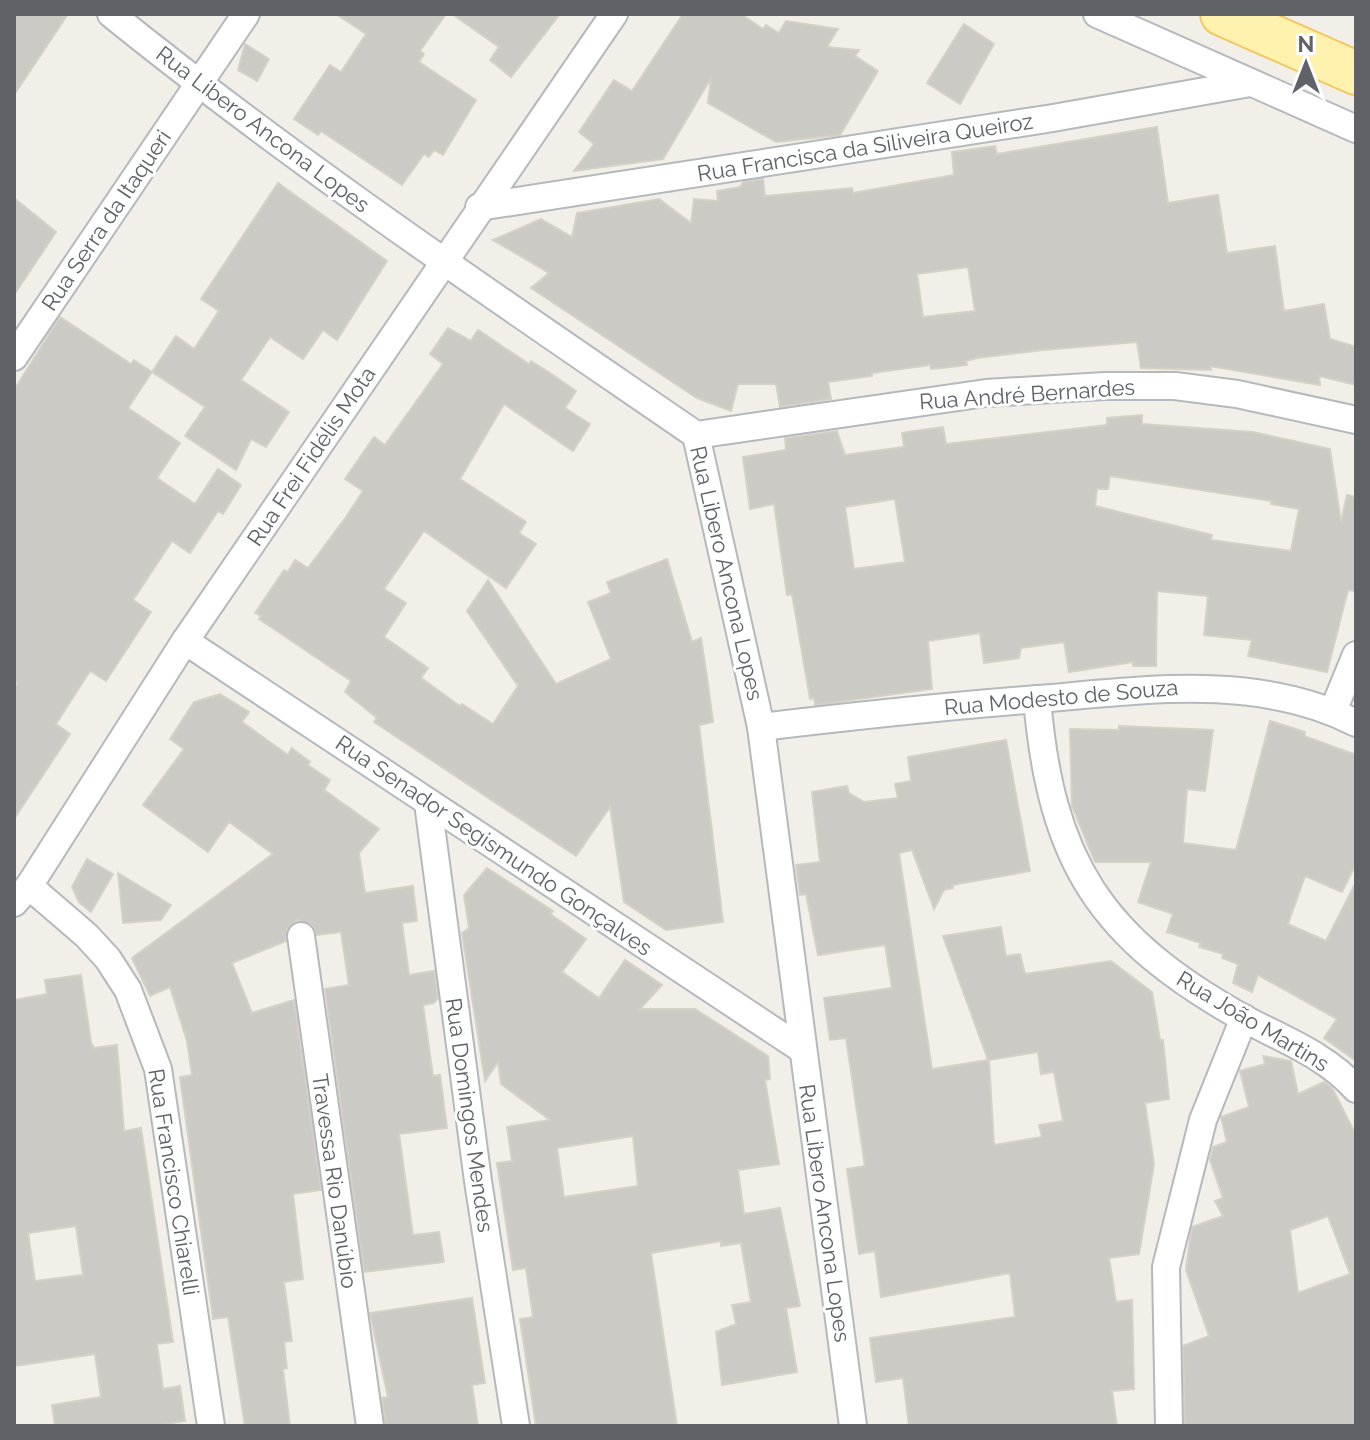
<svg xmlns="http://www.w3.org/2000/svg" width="1370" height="1440" font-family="Raleway,sans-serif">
	<rect width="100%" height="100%" fill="#f1efe8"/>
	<!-- building -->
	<g fill="#cccac5" stroke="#d6d1c6" stroke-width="2" fill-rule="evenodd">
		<path d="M14 14H68L14 95Z"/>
		<path d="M336 14H446L420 51 424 54 419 62 476 100 443 155 434 150 429 157 424 154 402 185 321 131 318 135 294 119 330 65 341 72 366 34Z"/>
		<path d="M452 14H560L511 77 490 60 499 47Z"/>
		<path d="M683 14H741L763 29 766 25 779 33 786 21 838 29 827 47 859 50 855 56 878 71 840 135 776 142 708 103 711 78 663 159 574 171 594 144 579 132 614 80 632 91Z"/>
		<path d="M964 24 994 44 960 104 927 83Z"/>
		<path d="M245 44 269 59 257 81 238 70Z"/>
		<path d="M1157 127 1168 203 1218 195 1227 253 1275 246 1284 311 1324 304 1330 339 1356 347V385L1319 376 1320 385 1210 366 1211 370 1141 368 1137 342 1043 350 977 358 966 361 967 365 942 368 931 369 930 365 872 373V376L828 382 831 399 780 407 776 384H738L731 411 697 398 531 288 549 273 493 240 541 219 572 237 577 213 659 199 691 223 694 199 718 201 717 191 740 187 743 182 763 179 765 196 852 188 853 193 954 175 952 152 995 146 997 154ZM968 267 975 311 923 317 917 274Z"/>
		<path d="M278 183 387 261 337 340 323 330 303 359 270 337 241 380 289 412 266 447 251 439 236 470 185 436 205 407 152 372 128 408 180 443 157 478 195 504 218 469 241 485 223 514 218 511 190 553 172 541 133 600 151 612 106 681 90 671 56 724 70 734 14 819V689L18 683 14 680V390L60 317 131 364 134 360 152 372 176 336 194 349 219 311 201 299Z"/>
		<path d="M14 198 56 232 14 295Z"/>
		<path d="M448 328 471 341 478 330 529 364 531 361 550 373 576 391 565 408 590 424 573 451 504 404 460 479 526 522 519 533 536 544 506 588 424 531 384 589 406 603 384 637 428 668 421 678 460 706 462 704 493 724 518 686 467 611 488 580 556 684 611 659 588 602 611 593 607 582 667 559 692 642 701 638 707 677 713 722 699 725 723 922 666 930 624 902 610 807 576 856 374 722 377 718 345 692 351 681 259 619 261 616 255 613 284 570 288 572 295 560 308 568 346 517 363 491 345 479 374 437 385 445 443 364 430 354Z"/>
		<path d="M1142 415V424L1253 432 1330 449 1341 522 1347 495 1356 497V591L1348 590 1327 672 1248 656 1252 640 1204 635 1208 596 1157 591 1156 666H1133V662L1069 672 1064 642 1021 648 1019 658 984 663 980 633 928 641 932 689 815 705 814 698 810 699 792 594 787 595 774 504 750 509 743 457 786 450 785 438 837 431 845 455 904 447 902 433 914 431 943 427 946 444 1107 425V418ZM1110 476 1272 501 1271 504 1299 509 1291 551 1211 540 1212 535 1095 506 1097 489H1108ZM895 499 905 562 854 569 845 507Z"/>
		<path d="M220 694 249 712 242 722 288 755 292 748 310 762 308 765 330 780 324 790 379 829 359 853 365 893 413 886 417 921 402 923 409 975 434 971 438 998 434 1003 423 1005 433 1076 440 1075 447 1128 399 1134 413 1235 439 1232 444 1262 364 1272 325 989 349 985 341 932 317 935 313 926 298 920 287 929 286 941 232 963 252 1013 294 1000 321 1190 293 1194 303 1279 284 1282 292 1341 284 1342 287 1368 283 1369 290 1426H245L228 1317 213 1319 180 1077 192 1075 187 1041 170 987 150 996 132 958 273 854 229 822 208 852 143 805 184 749 170 739 194 702Z"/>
		<path d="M1270 721 1305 732 1304 736 1356 755V864L1342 892 1305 876 1288 924 1326 941 1356 882V1061L1324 1038 1337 1019 1258 975 1252 992 1233 983 1238 964 1222 958 1223 954 1199 947 1201 943 1167 932 1173 914 1138 902 1151 862H1095L1072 806 1070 729 1119 730V726L1213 730 1205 791 1187 789 1183 843 1236 850Z"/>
		<path d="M1006 740 1030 871 952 885 953 888 944 890 934 909 912 850 899 853 932 1069 988 1060 943 936 1001 927 1006 956 1020 954 1025 974 1111 961 1152 992 1160 1040H1163L1169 1099 1145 1103 1154 1164 1139 1254 1109 1258 1116 1302 1132 1300 1134 1389 1112 1391 1117 1426H909L903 1378 876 1382 870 1338 1015 1317 1010 1273 881 1297 875 1251 859 1254 847 1169 865 1166 846 1038 830 1040 824 998 892 988 885 945 818 955 806 894 800 895 796 865 820 862 812 792 847 786 849 793 864 802 898 798 895 784 911 781 908 757ZM1038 1052 1041 1074 1054 1072 1063 1121 1039 1125 1042 1137 994 1145 989 1060Z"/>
		<path d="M87 859 113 874 91 912 79 902 72 887Z"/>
		<path d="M487 868 553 911 550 914 586 939 562 972 599 998 625 960 662 985 640 1009H695L768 1056 770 1079 765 1080 779 1164 738 1170 744 1214 780 1208 800 1306 786 1308 797 1372 722 1385 716 1332 736 1324 732 1305 751 1302 741 1243 721 1246V1241L651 1253 677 1426H536L520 1319 533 1317 526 1268 513 1270 497 1163 512 1161 507 1127 550 1120 501 1084 498 1062 485 1081 462 933 469 928 464 895ZM633 1136 638 1186 564 1197 557 1148Z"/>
		<path d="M118 873 171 905 161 920 123 923Z"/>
		<path d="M81 975 91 1042 94 1048 117 1045 124 1131 141 1128 173 1342 157 1344 163 1389 180 1386 185 1421 153 1426H55L52 1405 101 1397 95 1354 14 1366V1000L47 994 45 980ZM76 1226 83 1275 35 1281 28 1233Z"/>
		<path d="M1263 1056 1291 1061 1298 1094 1324 1082 1332 1088 1356 1135V1426H1185L1183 1346 1209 1336 1186 1270 1191 1232 1192 1227 1223 1216 1215 1201 1223 1198 1210 1160 1213 1147 1227 1142 1221 1117 1249 1107 1240 1071 1265 1064ZM1328 1216 1350 1274 1298 1293 1290 1230Z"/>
		<path d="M472 1298 485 1383 472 1385 478 1426H386L382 1398 388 1397 370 1313Z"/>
	</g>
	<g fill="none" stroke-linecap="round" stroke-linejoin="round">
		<defs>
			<g id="street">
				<path d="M111 14C298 165 498 299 696 435L761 727 853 1426"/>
				<path d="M1097 14 1356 129"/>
				<path d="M479 207 1053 118 1250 83"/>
				<path d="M14 357 246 14"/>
				<path d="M696 435 986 393 1105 386H1175L1237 394 1356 420"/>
				<path d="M185 641 803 1050"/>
				<path d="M1037 699C1051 862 1100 938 1243 1018 1282 1039 1326 1055 1356 1089"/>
				<path d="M1333 711 1356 655"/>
				<path d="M761 727C854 716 946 706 1039 699 1145 690 1258 673 1356 723"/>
				<path d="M428 803 478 1181 516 1426"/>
				<path d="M29 886 87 936 108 959 128 990 158 1069 211 1426"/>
				<path d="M14 903 29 886 185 641 614 14"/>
				<path d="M301 936 370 1426"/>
				<path d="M1169 1426 1166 1267 1203 1120 1244 1018"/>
			</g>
			<path id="primary" d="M1222 14 1356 73"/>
		</defs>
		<!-- street casing -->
		<use href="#street" stroke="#b5b8bc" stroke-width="30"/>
		<!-- primary casing -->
		<use href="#primary" stroke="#f2c960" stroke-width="46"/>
		<!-- street -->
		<use href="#street" stroke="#fff" stroke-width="26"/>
		<!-- primary -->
		<use href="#primary" stroke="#fff2af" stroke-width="42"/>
	</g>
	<g text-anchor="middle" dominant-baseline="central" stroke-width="6" stroke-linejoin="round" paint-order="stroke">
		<!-- street labels -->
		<g font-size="22" fill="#5f6368" stroke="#fff">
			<text transform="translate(263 129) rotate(37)">Rua Libero Ancona Lopes</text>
			<text transform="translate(865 147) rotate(-9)">Rua Francisca da Siliveira Queiroz</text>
			<text transform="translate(106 220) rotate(-56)">Rua Serra da Itaqueri</text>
			<text transform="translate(1027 394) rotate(-4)">Rua André Bernardes</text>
			<text transform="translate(311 456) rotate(-56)">Rua Frei Fidélis Mota</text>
			<text transform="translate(727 573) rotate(77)">Rua Libero Ancona Lopes</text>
			<text transform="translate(1061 697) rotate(-5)">Rua Modesto de Souza</text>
			<text transform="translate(494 845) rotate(34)">Rua Senador Segismundo Gonçalves</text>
			<text transform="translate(1253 1021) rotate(31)">Rua João Martins</text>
			<text transform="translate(470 1115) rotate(82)">Rua Domingos Mendes</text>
			<text transform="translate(335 1181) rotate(82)">Travessa Rio Danúbio</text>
			<text transform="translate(174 1182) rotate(81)">Rua Francisco Chiarelli</text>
			<text transform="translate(825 1213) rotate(82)">Rua Libero Ancona Lopes</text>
		</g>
	</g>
	<!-- border -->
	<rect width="1370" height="1440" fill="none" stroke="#5f6368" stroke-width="32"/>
	<!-- north arrow -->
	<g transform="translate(1306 64)" stroke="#ffffff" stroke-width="6" paint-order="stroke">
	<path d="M0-6L14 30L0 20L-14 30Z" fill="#5f6368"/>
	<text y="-12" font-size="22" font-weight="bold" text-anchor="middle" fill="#5f6368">N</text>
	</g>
</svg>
